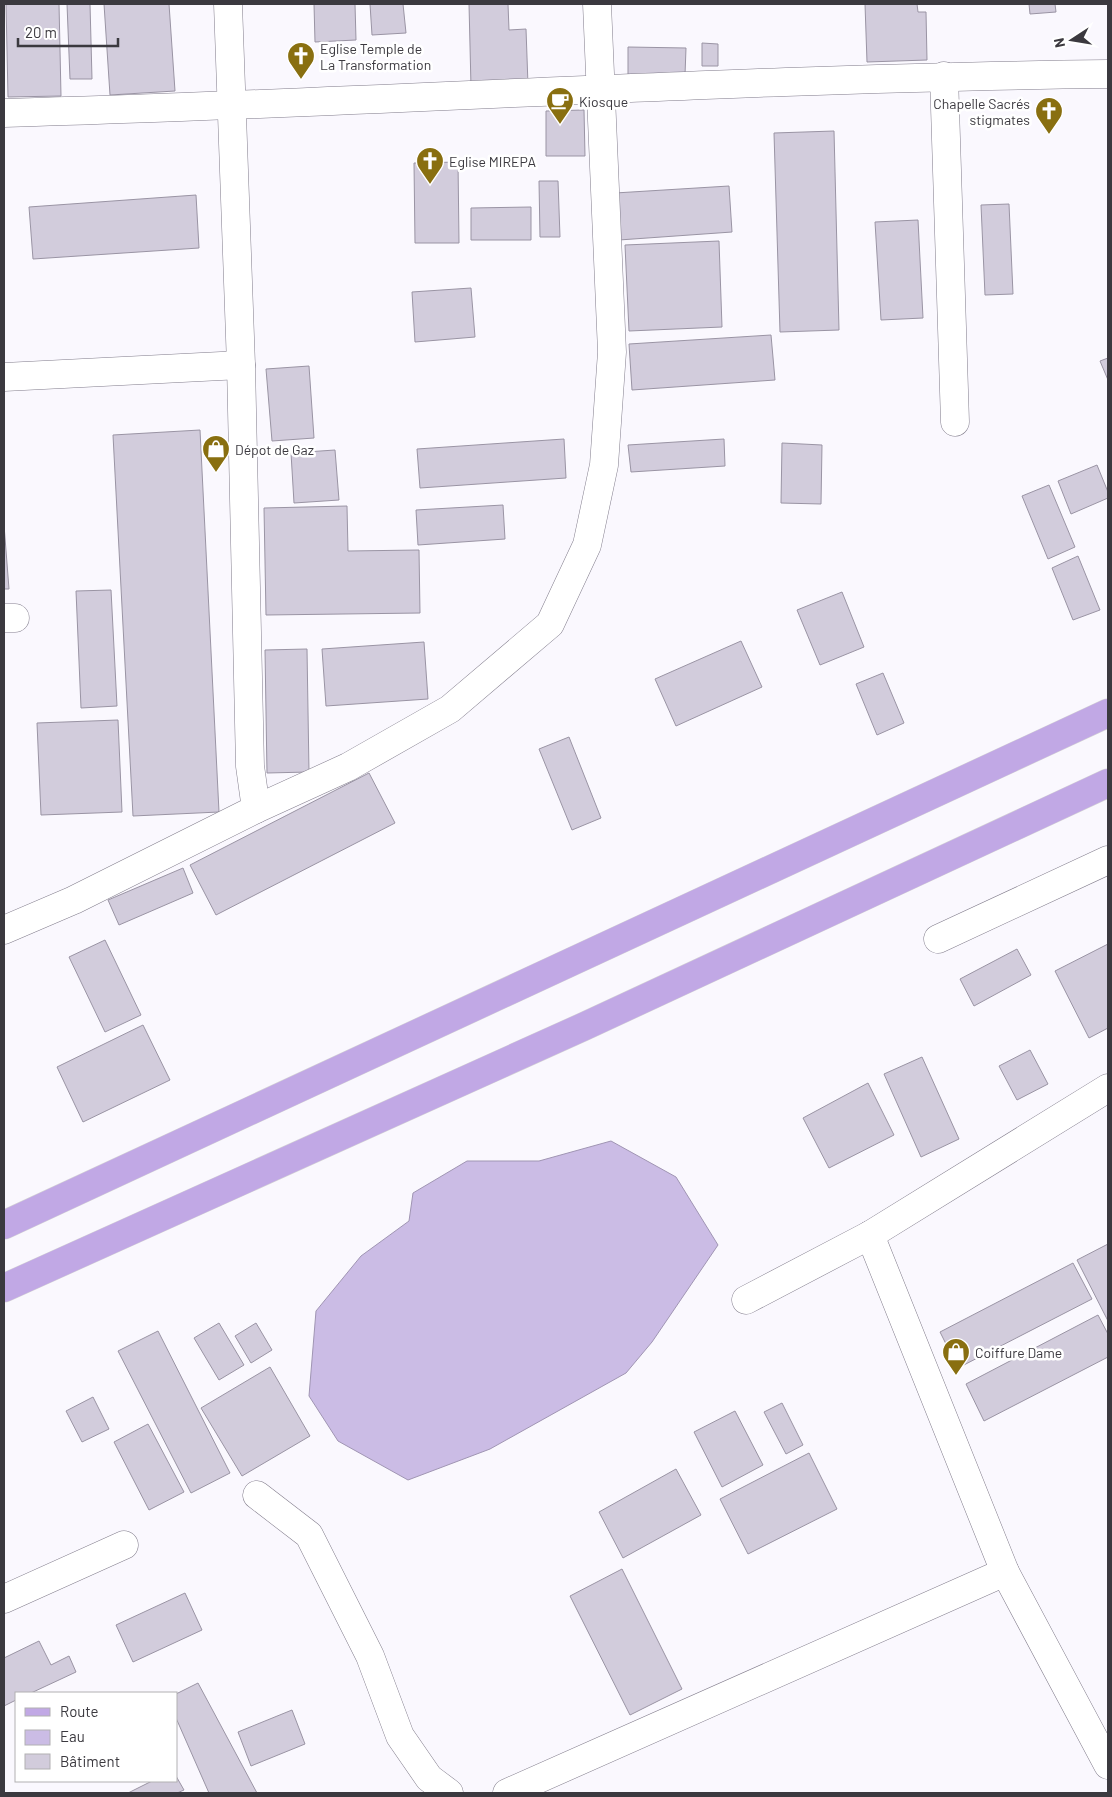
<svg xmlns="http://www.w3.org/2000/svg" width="1112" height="1797" font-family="Barlow,sans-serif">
	<rect width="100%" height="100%" fill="#faf8fe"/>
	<!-- water -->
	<path fill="#cbbce5" stroke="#a095b3" d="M611 1141 676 1177 718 1245 652 1342 626 1373 490 1449 408 1480 338 1441 309 1396 316 1311 361 1256 409 1221 413 1193 467 1161H539Z"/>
	<!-- building -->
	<g fill="#d2ccdc" stroke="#9a94a4">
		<path d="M6 4H59L61 96 8 97Z"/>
		<path d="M67 4H90L92 79H70Z"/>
		<path d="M104 4H169L175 91 110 95Z"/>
		<path d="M314 4H355L356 40 315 42Z"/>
		<path d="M370 4H403L406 33 372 35Z"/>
		<path d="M469 4H508L509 30 526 29 528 85 471 87Z"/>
		<path d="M865 4H917L918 12H926L927 60 867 62Z"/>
		<path d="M1029 4H1055L1056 12 1030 14Z"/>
		<path d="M702 43 718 44V66H702Z"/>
		<path d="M628 47 686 48 685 75H628Z"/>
		<path d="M584 110 585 156H546V111Z"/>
		<path d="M834 131 839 330 780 332 774 133Z"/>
		<path d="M458 162 459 243H415L414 163Z"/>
		<path d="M539 181H558L560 237H540Z"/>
		<path d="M729 186 732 232 619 240 615 193Z"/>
		<path d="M196 195 199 248 33 259 29 207Z"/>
		<path d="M1009 204 1013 294 985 295 981 205Z"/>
		<path d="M531 207V240H471V208Z"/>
		<path d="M918 220 923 318 881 320 875 222Z"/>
		<path d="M719 241 722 327 629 331 625 245Z"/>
		<path d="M471 288 475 337 415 342 412 292Z"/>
		<path d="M771 335 775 380 632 390 629 344Z"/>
		<path d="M1108 358V380L1100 361Z"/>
		<path d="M309 366 314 438 272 441 266 369Z"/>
		<path d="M200 430 219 812 133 816 113 435Z"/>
		<path d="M564 439 566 478 420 488 417 449Z"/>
		<path d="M724 439 725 466 631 472 628 445Z"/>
		<path d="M782 443 822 445 821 504 781 503Z"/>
		<path d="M335 450 339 500 294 503 291 453Z"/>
		<path d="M1097 465 1108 492V498L1071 514 1058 481Z"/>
		<path d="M1049 485 1075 547 1048 559 1022 496Z"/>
		<path d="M503 505 505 539 418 545 416 510Z"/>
		<path d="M347 506 348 551 419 550 420 613 266 615 264 508Z"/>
		<path d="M4 525 9 589H4Z"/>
		<path d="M1078 556 1100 610 1073 620 1052 568Z"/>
		<path d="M111 590 117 706 81 708 76 591Z"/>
		<path d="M842 592 864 647 820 665 797 610Z"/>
		<path d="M741 641 762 687 676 726 655 679Z"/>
		<path d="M424 642 428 699 326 706 322 649Z"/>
		<path d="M307 649 309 772 267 773 265 650Z"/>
		<path d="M883 673 904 723 877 735 856 684Z"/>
		<path d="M118 720 122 812 41 815 37 723Z"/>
		<path d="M569 737 601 818 572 830 539 749Z"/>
		<path d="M369 773 395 823 216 915 190 865Z"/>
		<path d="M183 868 193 893 119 925 108 900Z"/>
		<path d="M105 940 141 1015 105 1032 69 957Z"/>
		<path d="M1108 944V1028L1089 1038 1055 971Z"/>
		<path d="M1017 949 1031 975 974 1006 960 979Z"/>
		<path d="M143 1025 170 1080 83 1122 57 1067Z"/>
		<path d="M1030 1050 1048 1084 1017 1100 999 1066Z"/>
		<path d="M922 1057 959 1139 921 1157 884 1074Z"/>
		<path d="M868 1083 894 1135 829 1168 803 1118Z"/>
		<path d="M1108 1244V1321L1077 1260Z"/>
		<path d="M1073 1263 1092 1299 958 1368 940 1332Z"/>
		<path d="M1098 1315 1108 1334V1357L984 1421 966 1384Z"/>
		<path d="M219 1323 244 1365 219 1380 194 1338Z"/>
		<path d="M256 1323 272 1350 251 1363 235 1336Z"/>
		<path d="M158 1331 230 1473 191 1493 118 1351Z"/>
		<path d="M270 1367 310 1436 242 1476 201 1408Z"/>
		<path d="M93 1397 109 1429 82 1442 66 1411Z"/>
		<path d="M782 1403 803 1445 786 1454 764 1412Z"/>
		<path d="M735 1411 763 1465 722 1487 694 1432Z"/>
		<path d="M148 1424 184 1492 149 1510 114 1442Z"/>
		<path d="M809 1453 837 1509 748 1554 720 1499Z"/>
		<path d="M676 1469 701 1515 623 1558 599 1512Z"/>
		<path d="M622 1569 682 1689 630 1715 570 1596Z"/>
		<path d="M185 1593 202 1630 133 1662 116 1625Z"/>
		<path d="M39 1641 51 1665 69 1656 76 1672 31 1693H16V1700L4 1706V1658Z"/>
		<path d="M198 1683 257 1793H209L176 1718V1694Z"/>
		<path d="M292 1710 305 1744 251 1766 238 1732Z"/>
		<path d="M176 1776 184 1790 177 1793H128L152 1781H176Z"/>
	</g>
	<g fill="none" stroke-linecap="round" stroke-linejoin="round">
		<defs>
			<g id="minor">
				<path d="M944 76 955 422"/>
				<path d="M4 113C372 103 740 78 1108 74"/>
				<path d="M4 377 241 365"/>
				<path d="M4 618H15"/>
				<path d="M256 809 348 767 450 709 550 624 587 545 604 465 612 352 597 4"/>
				<path d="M4 930 74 900 256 809 250 766 241 365 228 4"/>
				<path d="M938 939 1108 860"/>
				<path d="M870 1235 1005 1572 1108 1765"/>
				<path d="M746 1300 870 1235 1108 1088"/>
				<path d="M257 1495 309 1535 370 1656 400 1736 429 1778 449 1793"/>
				<path d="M4 1599 124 1545"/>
				<path d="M507 1793 1005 1572"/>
			</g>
			<g id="major">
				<path d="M4 1225 1108 713"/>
				<path d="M4 1288 585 1026 1108 783"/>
			</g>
		</defs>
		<!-- minor casing -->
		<use href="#minor" stroke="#827d8c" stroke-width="29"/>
		<!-- major casing -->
		<use href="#major" stroke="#d4d3d5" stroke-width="29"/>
		<!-- minor -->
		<use href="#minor" stroke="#fff" stroke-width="28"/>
		<!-- major -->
		<use href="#major" stroke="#c1a8e5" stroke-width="28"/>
	</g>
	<!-- icons -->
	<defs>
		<symbol id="church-pin" viewBox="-11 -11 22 30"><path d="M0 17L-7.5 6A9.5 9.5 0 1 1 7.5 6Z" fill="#896f10" stroke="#fff"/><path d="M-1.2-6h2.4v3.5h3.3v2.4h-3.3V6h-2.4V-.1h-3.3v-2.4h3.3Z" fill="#fff"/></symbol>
		<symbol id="cafe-pin" viewBox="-11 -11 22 30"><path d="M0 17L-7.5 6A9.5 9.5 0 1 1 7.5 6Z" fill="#896f10" stroke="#fff"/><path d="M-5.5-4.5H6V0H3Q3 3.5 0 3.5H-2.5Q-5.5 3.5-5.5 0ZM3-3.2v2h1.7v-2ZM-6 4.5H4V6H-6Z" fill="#fff"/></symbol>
		<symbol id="shop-pin" viewBox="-11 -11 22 30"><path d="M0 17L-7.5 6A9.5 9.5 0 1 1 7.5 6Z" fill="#896f10" stroke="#fff"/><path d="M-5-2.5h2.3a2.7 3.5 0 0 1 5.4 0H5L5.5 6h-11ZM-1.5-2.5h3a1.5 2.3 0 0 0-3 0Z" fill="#fff"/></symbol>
	</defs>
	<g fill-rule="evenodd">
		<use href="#church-pin" x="285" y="40" width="32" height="43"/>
		<use href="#cafe-pin" x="544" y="85" width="32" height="43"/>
		<use href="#church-pin" x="1033" y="95" width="32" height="43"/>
		<use href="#church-pin" x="414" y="145" width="32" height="43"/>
		<use href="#shop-pin" x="200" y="433" width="32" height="43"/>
		<use href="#shop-pin" x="940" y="1336" width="32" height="43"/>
	</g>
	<g text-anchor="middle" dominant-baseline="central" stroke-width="5" stroke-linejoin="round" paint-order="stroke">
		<!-- poi labels -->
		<g font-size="14" fill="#3b393f" stroke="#fff" text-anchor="start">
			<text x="320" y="48">Eglise Temple de<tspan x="320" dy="16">La Transformation</tspan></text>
			<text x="579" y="101">Kiosque</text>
			<text x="1030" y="103" text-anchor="end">Chapelle Sacrés<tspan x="1030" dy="16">stigmates</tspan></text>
			<text x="449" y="161">Eglise MIREPA</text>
			<text x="235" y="449">Dépot de Gaz</text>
			<text x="975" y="1352">Coiffure Dame</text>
		</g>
	</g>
	<!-- border -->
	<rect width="1112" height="1797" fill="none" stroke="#3b393f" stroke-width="10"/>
	<!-- legend -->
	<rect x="15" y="1692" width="162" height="90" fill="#ffffff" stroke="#b1b0b2"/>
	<rect x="25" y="1708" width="25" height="8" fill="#c1a8e5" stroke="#b1b0b2"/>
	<text x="60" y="1717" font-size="15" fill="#3b393f">Route</text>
	<rect x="25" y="1730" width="25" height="15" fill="#cbbce5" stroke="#b1b0b2"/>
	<text x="60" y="1742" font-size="15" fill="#3b393f">Eau</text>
	<rect x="25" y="1754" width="25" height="15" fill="#d2ccdc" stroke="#b1b0b2"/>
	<text x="60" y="1767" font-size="15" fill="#3b393f">Bâtiment</text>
	<!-- north arrow -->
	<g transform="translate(1072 40) rotate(258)" stroke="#ffffff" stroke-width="4" paint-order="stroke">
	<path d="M0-4L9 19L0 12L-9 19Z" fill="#3b393f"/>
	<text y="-8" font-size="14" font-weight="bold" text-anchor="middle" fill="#3b393f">N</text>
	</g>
	<!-- scale -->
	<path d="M18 38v8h100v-8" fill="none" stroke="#3b393f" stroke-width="2.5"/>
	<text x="25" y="38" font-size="15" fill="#3b393f" stroke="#ffffff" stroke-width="4" paint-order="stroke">20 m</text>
</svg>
